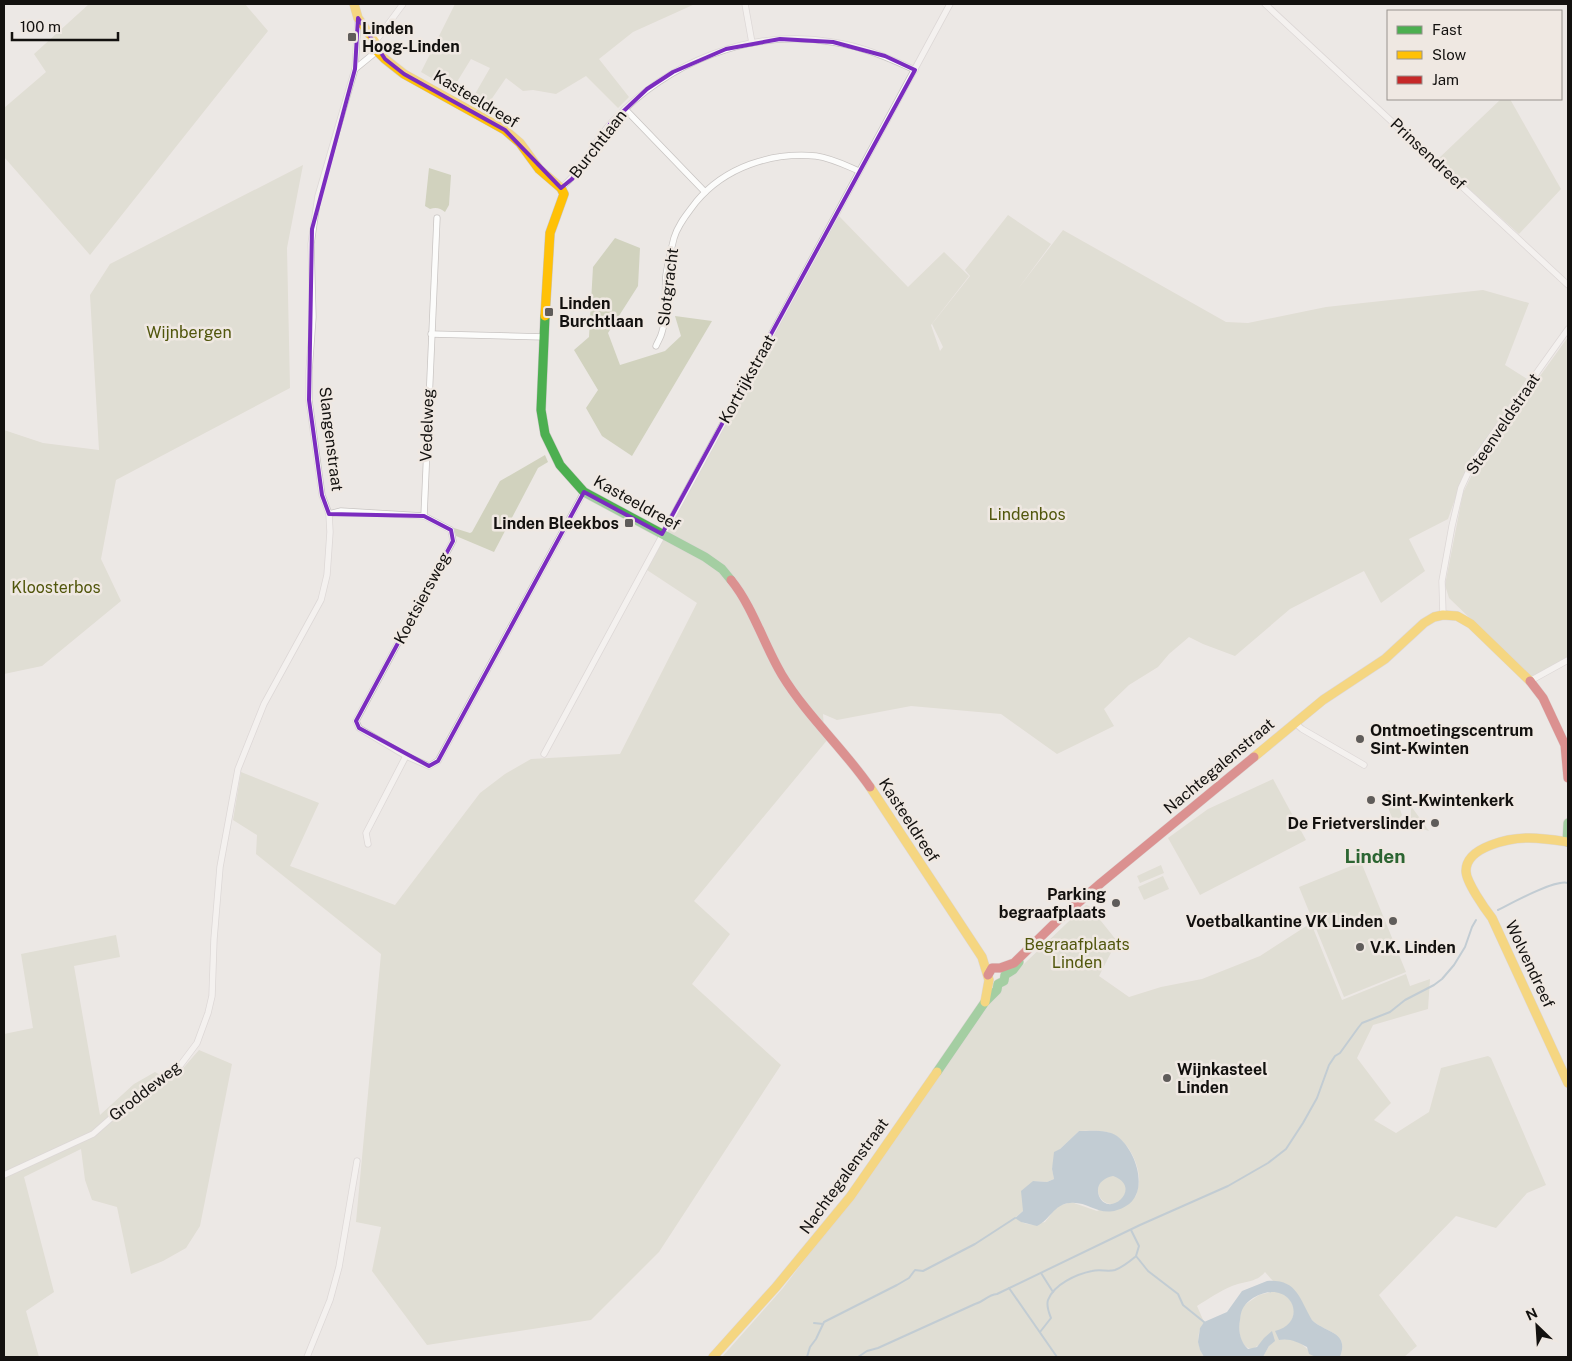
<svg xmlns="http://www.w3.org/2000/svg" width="1572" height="1361" font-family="'Public Sans',sans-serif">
	<rect width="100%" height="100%" fill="#ece8e5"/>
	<!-- green -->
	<g fill="#d1d2be" fill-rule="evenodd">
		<path d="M89 4H245L268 31 90 255 4 157V108L46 72 34 54Z"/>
		<path d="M455 4H695L633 32 599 59 629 97 618 108 586 76 556 94 533 90 523 91 506 78 484 110 471 101 490 68 471 59 452 90 421 72Z"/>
		<path d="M1501 99H1510L1561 189 1519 234 1437 160Z"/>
		<path d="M303 165 287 248 290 388 116 480 101 559 121 601 42 666 4 674V430L43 443 99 450 90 295 110 264Z"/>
		<path d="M429 168 451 175 449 205 445 212C440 208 436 207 430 209L425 206Z"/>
		<path d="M838 215 908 287 944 252 969 276 931 325 940 351 943 347 932 324 970 276 965 270 1008 215 1051 244 1018 289 1063 230 1226 322 1248 323 1326 307 1483 290 1529 303 1505 365 1527 379 1478 450 1459 488 1448 519 1409 539 1425 571 1381 603 1364 571 1290 609 1235 656 1203 644 1189 637 1169 654 1158 667 1129 685 1104 709 1114 726 1057 754 1001 714 911 706 837 720 823 714 824 729 828 739 694 901 730 934 692 984 781 1065 659 1252 591 1320 427 1345 372 1271 381 1227 356 1222 381 954 256 854 257 835 233 820 241 772 319 803 290 866 395 905 480 793 505 774 531 759 620 754 697 603 647 570Z"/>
		<path d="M615 238 640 248 638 286 608 333 620 365 665 351 681 336 675 316 712 321 632 456 602 436 586 408 598 390 574 350 589 337 593 267Z"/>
		<path d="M1568 337V657L1531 677 1449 598 1445 585 1463 493 1484 450 1512 415Z"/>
		<path d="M545 455 548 462 538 468 494 552 456 536 454 528 470 533 472 532 500 481Z"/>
		<path d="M1273 779 1306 840 1200 895 1168 838 1208 809Z"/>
		<path d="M1389 790 1395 795 1402 815 1396 822 1392 818 1383 794Z"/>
		<path d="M1411 806 1429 831C1411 825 1410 825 1411 806Z"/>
		<path d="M1361 862 1406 972 1344 997 1299 887Z"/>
		<path d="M1161 865 1164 873 1140 883 1137 876Z"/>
		<path d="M1163 876 1169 889 1144 900 1138 887Z"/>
		<path d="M1086 905 1089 906 1117 941 1099 976 1129 997 1161 987 1202 979 1260 956 1311 923 1342 1000 1406 974 1410 986 1430 979 1428 1009 1373 1025 1357 1058 1391 1103 1374 1120 1396 1133 1429 1112 1441 1068 1488 1056 1491 1058 1546 1185 1527 1193 1496 1228 1456 1216 1379 1295 1417 1346 1404 1357H1340C1350 1331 1325 1333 1312 1320L1286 1284 1273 1281 1265 1272C1256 1283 1244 1281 1232 1286 1220 1291 1208 1299 1197 1306L1204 1322C1196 1333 1197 1346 1204 1357H1103L1101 1356 1100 1357H722L783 1288 879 1162 1004 983ZM1079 1131C1089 1131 1101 1130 1110 1133 1126 1138 1138 1161 1139 1177 1140 1183 1137 1190 1136 1196L1097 1211 1071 1202 1059 1206 1055 1209 1045 1222C1033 1225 1025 1227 1016 1217L1023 1211 1033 1181 1047 1182 1054 1179 1052 1168 1060 1149Z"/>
		<path d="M116 935 120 957 74 966 100 1115 134 1084 155 1072 172 1081 199 1050 232 1064 200 1226 186 1248 163 1261 131 1274 117 1207 92 1200 85 1180 81 1149 24 1177 54 1292 26 1311 39 1357H4V1034L33 1028 21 954Z"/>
		<circle cx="1112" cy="1190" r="14"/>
		<path d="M1275 1291C1288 1294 1300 1307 1291 1321 1285 1331 1282 1324 1279 1340 1298 1336 1303 1346 1316 1357H1263L1269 1346 1260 1344 1253 1349C1235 1348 1238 1318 1243 1306L1259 1295Z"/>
	</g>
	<!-- water -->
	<g fill="#8eacbc" fill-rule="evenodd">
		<path d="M1079 1131C1091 1131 1107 1129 1117 1136 1136 1150 1150 1192 1126 1206 1101 1221 1091 1201 1070 1203 1054 1204 1050 1220 1037 1226L1021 1222 1015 1218 1023 1211 1021 1191 1033 1181 1047 1182 1054 1179 1052 1169 1054 1152 1060 1149ZM1113 1176C1144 1187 1109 1219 1099 1196 1095 1185 1103 1178 1113 1176Z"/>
		<path d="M1267 1281C1297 1279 1299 1298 1312 1320 1325 1333 1350 1331 1340 1357H1316L1309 1354 1307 1347C1297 1342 1290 1338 1279 1340L1275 1331C1311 1322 1290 1276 1253 1298 1244 1304 1241 1309 1240 1320 1238 1330 1240 1342 1248 1349L1257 1347 1264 1338 1272 1331 1275 1341 1269 1346 1263 1357H1204L1200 1350 1198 1342 1200 1328 1204 1322 1227 1312 1242 1291Z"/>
	</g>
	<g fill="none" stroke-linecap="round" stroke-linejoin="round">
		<!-- stream -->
		<g stroke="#8eacbc" stroke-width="2">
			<path d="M1498 910C1512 903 1555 879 1568 883"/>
			<path d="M1131 1230 1139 1246 1136 1256 1148 1271 1178 1294 1183 1305 1204 1322"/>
			<path d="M1041 1273 1053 1292"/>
			<path d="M1009 1288 1057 1357"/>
			<path d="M814 1323 823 1324"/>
			<path d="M1040 1332 1051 1318C1049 1313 1046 1306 1048 1300 1054 1284 1077 1274 1092 1271 1100 1269 1108 1272 1115 1270 1123 1267 1129 1262 1135 1257"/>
			<path d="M807 1357 810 1347 816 1339 824 1322 897 1285 909 1278 915 1270 923 1271 975 1244 1015 1218"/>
			<path d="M858 1357 867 1351 878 1348 975 1304C984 1302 987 1295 997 1294L1140 1225 1228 1186 1268 1163 1286 1149 1303 1123 1317 1098 1329 1065 1335 1056 1340 1053 1358 1028 1362 1023 1390 1012 1405 1000 1434 985 1442 979 1454 965 1465 947 1472 927 1476 920"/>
		</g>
		<defs>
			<g id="street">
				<path d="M745 4 752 43"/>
				<path d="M1265 4 1568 285"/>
				<path d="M375 42 403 4"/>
				<path d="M355 69 377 51"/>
				<path d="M625 109 705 192"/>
				<path d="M561 188C583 170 593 142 612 122 668 62 750 28 832 42 861 46 889 58 915 70"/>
				<path d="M431 334 545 337"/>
				<path d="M656 346C658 341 661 337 662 332 668 314 664 293 666 275 668 262 671 250 674 238 678 224 688 213 696 202 725 167 771 152 816 156 831 158 845 165 859 171"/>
				<path d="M329 514 341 511 424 516 451 530 453 541 356 721 359 728 406 756 429 766 438 761 584 492"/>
				<path d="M424 516 437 218"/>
				<path d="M1443 615 1442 581 1452 526 1461 488 1473 462 1568 329"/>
				<path d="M1530 681 1568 660"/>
				<path d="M1295 723 1302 729 1364 765"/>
				<path d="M544 754 950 4"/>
				<path d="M368 844 366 833 406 756"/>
				<path d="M4 1175 93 1134 126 1105 179 1067 197 1043 208 1013 212 996 214 939 220 867 238 769 264 704 321 600 327 575 330 532 329 514 322 495 309 400V371L313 317 311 244 318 196 355 69 358 18"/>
				<path d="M307 1357 330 1300 339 1267 357 1161"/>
			</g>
			<g id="fast">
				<path d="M545 316 541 410 545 434 560 465 584 492 705 557 722 569 731 580"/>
				<path d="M1567 842 1568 823"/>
				<path d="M937 1072 985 1002 997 990 998 984 1004 981 1005 975 1013 970 1019 962"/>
			</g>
			<g id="slow">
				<path d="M354 4 358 18 375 42 377 51 385 59 404 74 505 130 520 143 539 169 561 188 564 194 550 233 545 316"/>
				<path d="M1254 757 1323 700 1385 659 1424 623 1434 617 1443 615 1457 616 1471 624 1530 681"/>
				<path d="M870 787 982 957 989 980 985 1002"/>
				<path d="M1568 842C1555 840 1543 838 1529 838 1511 838 1466 846 1466 871 1466 882 1485 909 1492 918L1568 1083"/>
				<path d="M713 1357 776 1287 850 1197 937 1072"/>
			</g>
			<g id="jam">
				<path d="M731 580C753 607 764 645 782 675 807 716 843 748 870 787"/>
				<path d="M1530 681 1543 698 1565 745 1568 778"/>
				<path d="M988 975 992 968H1000L1014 963 1057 921 1101 883 1254 757"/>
			</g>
		</defs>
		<!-- street casing -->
		<use href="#street" stroke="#c9c5c3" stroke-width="7"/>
		<!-- fast casing -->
		<use href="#fast" stroke="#c9c5c3" stroke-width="10"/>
		<!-- slow casing -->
		<use href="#slow" stroke="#c9c5c3" stroke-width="10"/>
		<!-- jam casing -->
		<use href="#jam" stroke="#c9c5c3" stroke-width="10"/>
		<!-- street -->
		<use href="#street" stroke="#fcfcfb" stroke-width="5.5"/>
		<!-- fast -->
		<use href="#fast" stroke="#4caf50" stroke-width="9"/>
		<!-- slow -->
		<use href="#slow" stroke="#ffc107" stroke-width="9"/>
		<!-- jam -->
		<use href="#jam" stroke="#c62828" stroke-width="9"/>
	</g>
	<!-- marked area -->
	<path d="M0 0H1572V1361H0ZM358 18 385 59 404 74 505 130 561 188 572 179 611 123 647 89 673 72 726 49 780 39 833 42 885 56 915 70 662 534 584 492 438 761 429 766 359 728 356 721 453 541 451 530 424 516 329 514 322 495 309 400 312 229 355 69Z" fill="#ece8e5" fill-opacity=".55" fill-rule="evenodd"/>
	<path fill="none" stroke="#7b2cbf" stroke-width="4" stroke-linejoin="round" d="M358 18 385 59 404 74 505 130 561 188 572 179 611 123 647 89 673 72 726 49 780 39 833 42 885 56 915 70 662 534 584 492 438 761 429 766 359 728 356 721 453 541 451 530 424 516 329 514 322 495 309 400 312 229 355 69Z"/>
	<!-- markers -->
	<g fill="#5f5c5a" stroke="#efe8e2" stroke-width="2">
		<rect x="347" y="32" width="10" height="10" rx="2.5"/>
		<rect x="544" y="307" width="10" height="10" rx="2.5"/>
		<rect x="624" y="518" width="10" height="10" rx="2.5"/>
		<circle cx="1360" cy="739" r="5"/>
		<circle cx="1371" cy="800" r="5"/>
		<circle cx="1435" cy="823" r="5"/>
		<circle cx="1116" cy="903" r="5"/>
		<circle cx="1393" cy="921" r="5"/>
		<circle cx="1360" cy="947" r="5"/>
		<circle cx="1167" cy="1078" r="5"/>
	</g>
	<g text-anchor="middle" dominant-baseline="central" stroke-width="5" stroke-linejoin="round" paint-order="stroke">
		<!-- poi labels -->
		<g font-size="16" font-weight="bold" fill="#13110f" stroke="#efe8e2" text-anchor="start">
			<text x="362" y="28">Linden<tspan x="362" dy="18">Hoog-Linden</tspan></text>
			<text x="559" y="303">Linden<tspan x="559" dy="18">Burchtlaan</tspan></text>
			<text x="619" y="523" text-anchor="end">Linden Bleekbos</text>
			<text x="1370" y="730">Ontmoetingscentrum<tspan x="1370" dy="18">Sint-Kwinten</tspan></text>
			<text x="1381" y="800">Sint-Kwintenkerk</text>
			<text x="1425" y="823" text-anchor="end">De Frietverslinder</text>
			<text x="1106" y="894" text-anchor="end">Parking<tspan x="1106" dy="18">begraafplaats</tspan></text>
			<text x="1383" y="921" text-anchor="end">Voetbalkantine VK Linden</text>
			<text x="1370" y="947">V.K. Linden</text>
			<text x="1177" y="1069">Wijnkasteel<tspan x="1177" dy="18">Linden</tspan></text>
		</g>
		<!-- street labels -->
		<g font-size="16" fill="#13110f" stroke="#efe8e2">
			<text transform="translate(476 99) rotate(31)">Kasteeldreef</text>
			<text transform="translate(598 144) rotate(-52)">Burchtlaan</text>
			<text transform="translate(1428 154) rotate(43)">Prinsendreef</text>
			<text transform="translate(668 287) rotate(-83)">Slotgracht</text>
			<text transform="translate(747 379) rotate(-61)">Kortrijkstraat</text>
			<text transform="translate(1503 424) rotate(-56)">Steenveldstraat</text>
			<text transform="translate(427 425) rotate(-88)">Vedelweg</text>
			<text transform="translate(331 439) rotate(83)">Slangenstraat</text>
			<text transform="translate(637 503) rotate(29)">Kasteeldreef</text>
			<text transform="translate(422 598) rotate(-62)">Koetsiersweg</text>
			<text transform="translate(1219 766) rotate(-40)">Nachtegalenstraat</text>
			<text transform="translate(909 820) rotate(57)">Kasteeldreef</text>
			<text transform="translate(1530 964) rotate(65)">Wolvendreef</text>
			<text transform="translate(145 1091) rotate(-38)">Groddeweg</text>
			<text transform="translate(844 1176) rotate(-54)">Nachtegalenstraat</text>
		</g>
		<!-- park labels -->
		<g font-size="16" fill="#51560c" stroke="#efe8e2">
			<text x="189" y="332">Wijnbergen</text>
			<text x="1027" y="514">Lindenbos</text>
			<text x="56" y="587">Kloosterbos</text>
			<text x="1077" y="944">Begraafplaats<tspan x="1077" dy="18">Linden</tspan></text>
		</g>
		<!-- quarter labels -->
		<g font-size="19" font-weight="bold" fill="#2c6532" stroke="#efe8e2">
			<text x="1375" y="856">Linden</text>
		</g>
	</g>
	<!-- border -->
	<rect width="1572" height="1361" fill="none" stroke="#13110f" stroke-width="10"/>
	<!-- legend -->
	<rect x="1387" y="10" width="175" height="90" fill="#efe8e2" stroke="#97928e"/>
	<rect x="1397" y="26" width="25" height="8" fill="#4caf50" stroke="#97928e"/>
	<text x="1432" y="35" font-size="15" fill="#13110f">Fast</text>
	<rect x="1397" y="51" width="25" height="8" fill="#ffc107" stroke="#97928e"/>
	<text x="1432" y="60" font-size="15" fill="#13110f">Slow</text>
	<rect x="1397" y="76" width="25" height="8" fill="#c62828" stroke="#97928e"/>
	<text x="1432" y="85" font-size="15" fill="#13110f">Jam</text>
	<!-- north arrow -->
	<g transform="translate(1537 1326) rotate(335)" stroke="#efe8e2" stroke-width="4" paint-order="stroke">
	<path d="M0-4L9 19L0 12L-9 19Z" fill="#13110f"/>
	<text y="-8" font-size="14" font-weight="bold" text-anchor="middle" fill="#13110f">N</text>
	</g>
	<!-- scale -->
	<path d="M12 32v8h106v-8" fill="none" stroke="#13110f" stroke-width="2.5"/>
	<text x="20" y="32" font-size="15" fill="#13110f" stroke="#efe8e2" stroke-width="4" paint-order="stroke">100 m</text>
</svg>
